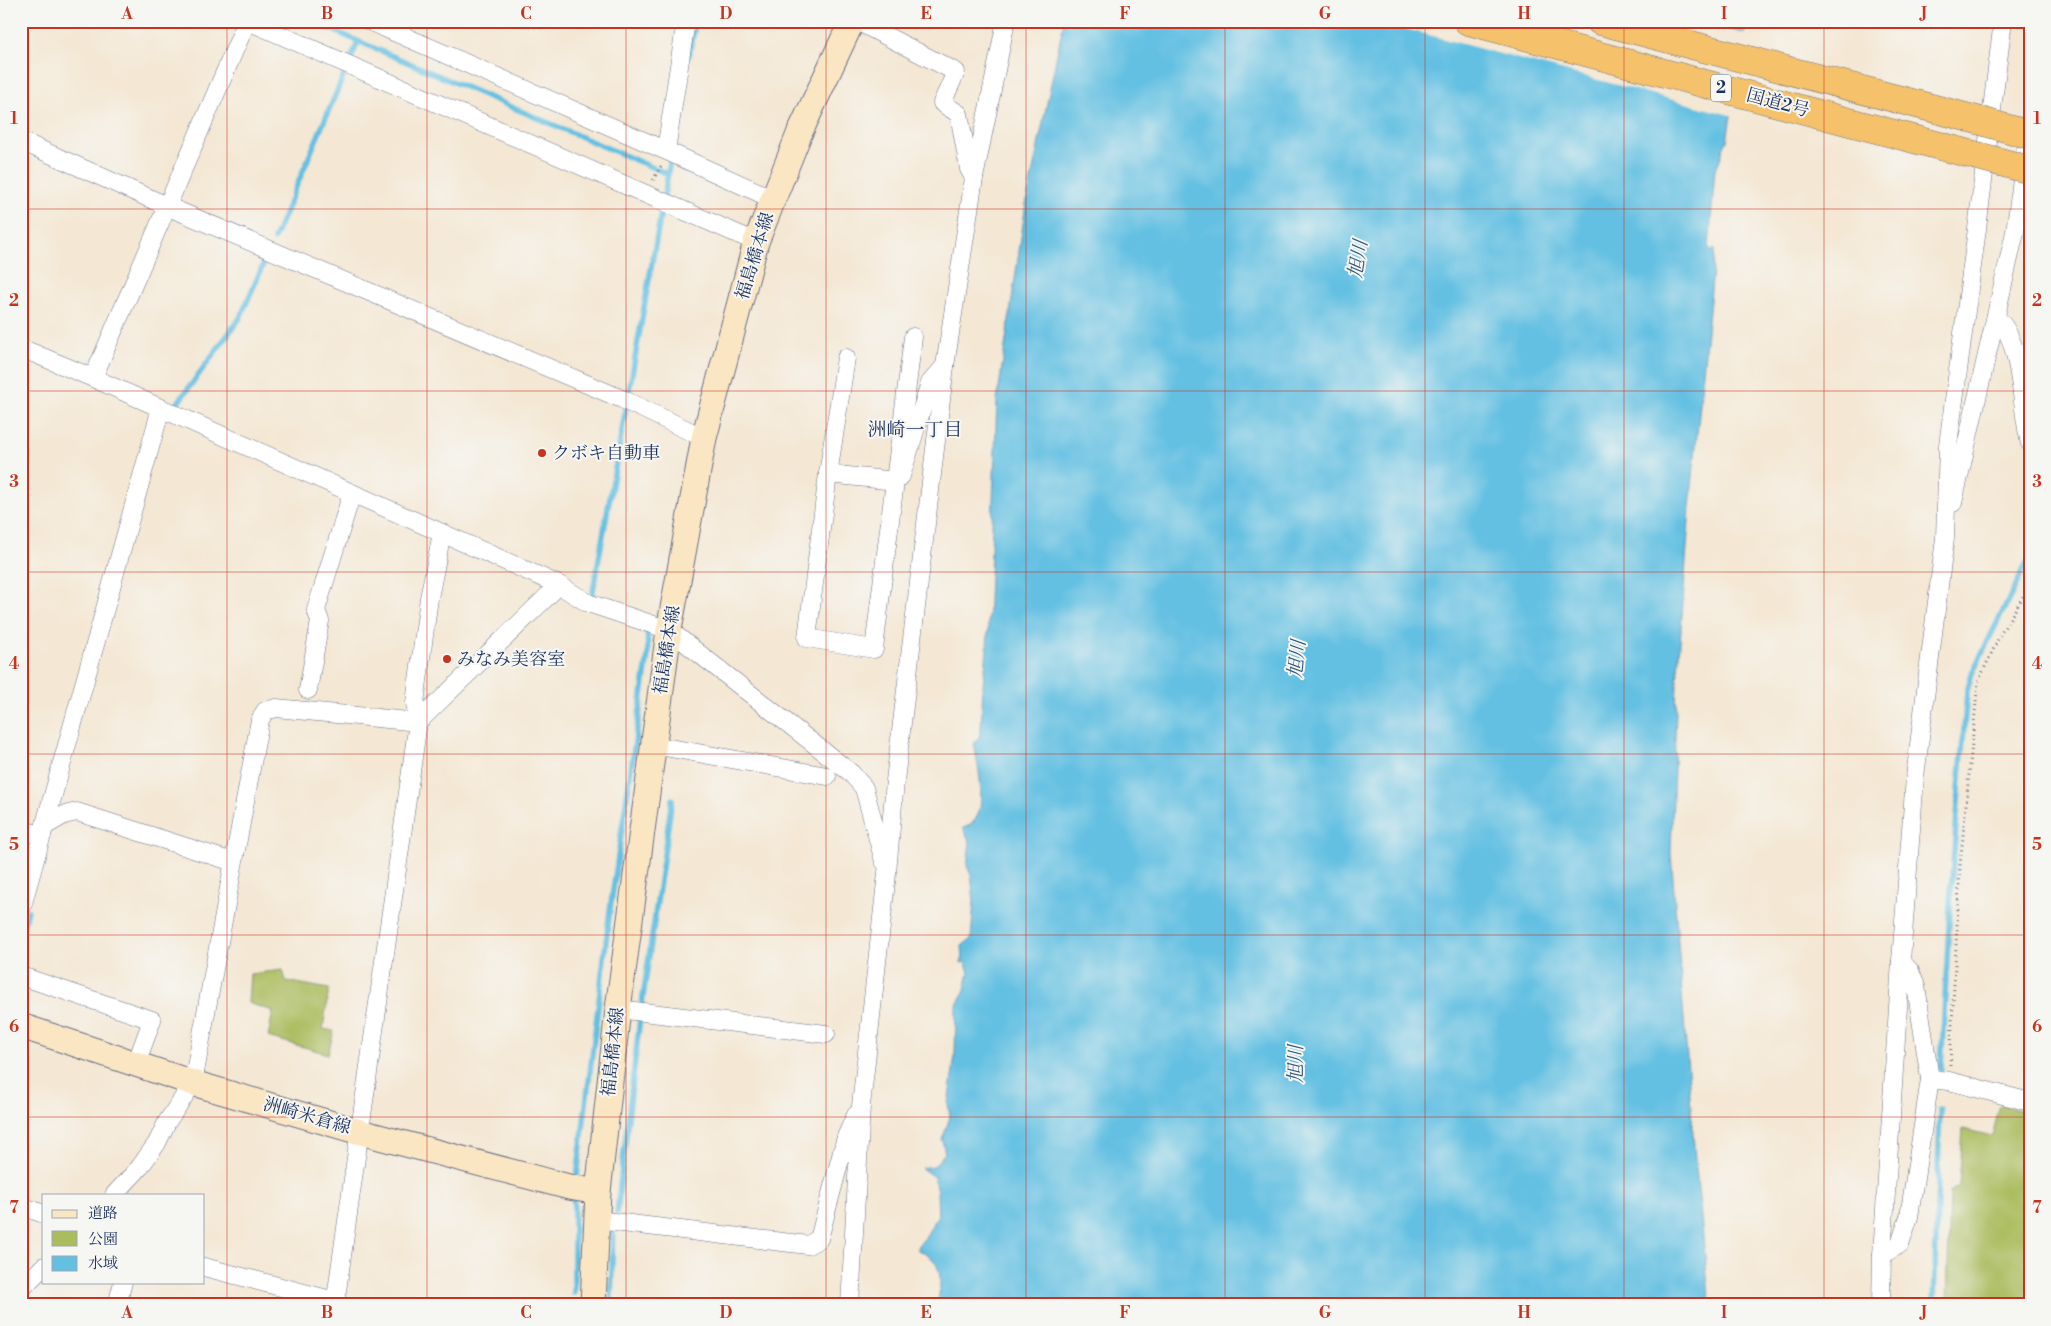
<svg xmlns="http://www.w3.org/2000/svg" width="2051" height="1326" font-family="'Libre Bodoni','Noto Serif JP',serif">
	<rect width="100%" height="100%" fill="#f6f6f2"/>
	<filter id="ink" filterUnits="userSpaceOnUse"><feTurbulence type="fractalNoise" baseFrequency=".02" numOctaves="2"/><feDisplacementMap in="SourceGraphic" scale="10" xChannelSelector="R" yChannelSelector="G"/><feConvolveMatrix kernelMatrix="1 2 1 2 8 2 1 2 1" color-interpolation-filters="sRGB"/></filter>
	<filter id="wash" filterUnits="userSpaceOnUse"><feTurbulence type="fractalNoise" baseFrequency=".0096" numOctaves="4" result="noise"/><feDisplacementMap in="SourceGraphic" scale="20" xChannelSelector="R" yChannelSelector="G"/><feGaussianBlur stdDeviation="1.12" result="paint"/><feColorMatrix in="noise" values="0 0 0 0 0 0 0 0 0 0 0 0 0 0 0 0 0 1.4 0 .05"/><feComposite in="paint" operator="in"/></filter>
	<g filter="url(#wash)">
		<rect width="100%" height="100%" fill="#f4e7d3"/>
		<!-- green -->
		<g fill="#abbc5f" stroke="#63765e">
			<path d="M283 970 286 981 329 989 323 1029 334 1031 328 1054 268 1037 273 1011 248 1003 250 974Z"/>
			<path d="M2000 1105 2030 1113V1305H1947L1950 1192 1959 1186 1963 1129 1992 1136Z"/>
		</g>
		<!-- water -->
		<path fill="#64c0e2" stroke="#4078a0" d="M1064 21H1746L1727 141C1720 150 1723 161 1715 169L1709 248 1711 250 1715 249 1690 507 1677 683 1671 853 1695 1159 1710 1305H937C940 1292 943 1272 934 1261 931 1256 923 1253 918 1250V1245C928 1238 930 1225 938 1217L937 1192 934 1177 921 1168 934 1166 945 1153 942 1140 950 1117 948 1104 955 1056 956 1007 965 990 969 972 965 962 961 963 963 957 962 946 971 939 974 901 971 875 967 866 970 842 963 828C993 821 977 764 974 744L979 737 981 729 983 685 987 651 997 401 1026 204Z"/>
		<!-- pier -->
		<path fill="#f4e7d3" d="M1376 21H1694L1747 35 1734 116Z"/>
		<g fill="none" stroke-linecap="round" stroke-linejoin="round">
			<!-- stream -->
			<g stroke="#64c0e2" stroke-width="5.5">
				<path d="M311 21 668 174 592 597 596 600"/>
				<path d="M689 56 696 21"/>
				<path d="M668 174 671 156"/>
				<path d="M274 239 358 42"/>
				<path d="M2030 274V327"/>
				<path d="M174 408 240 318 267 256"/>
				<path d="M21 934 28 911"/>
				<path d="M1941 1068 1951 888 1967 691 1973 671 2030 557"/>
				<path d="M577 1177 610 910 648 655 647 625"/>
				<path d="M617 1212 640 1018 672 799"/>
				<path d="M574 1293V1201"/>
				<path d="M611 1305 613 1232"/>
				<path d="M1934 1305 1940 1109"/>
			</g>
		</g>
	</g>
	<g filter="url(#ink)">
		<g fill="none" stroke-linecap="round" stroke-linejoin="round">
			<defs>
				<g id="street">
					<path d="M248 21 756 242"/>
					<path d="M369 21 669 152 773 199"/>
					<path d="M857 21 956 72 942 103 959 114 969 169 974 178"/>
					<path d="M21 141 169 207 622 399 704 438"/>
					<path d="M666 150 686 21"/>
					<path d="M1996 318C2022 336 2021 412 2030 443"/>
					<path d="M21 348 93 378 559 585 588 603 669 630 851 773 864 788 884 861"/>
					<path d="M846 358 828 474 807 638 874 649 913 337"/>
					<path d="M93 378 247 21"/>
					<path d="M828 474 896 481 901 476 930 383 945 366"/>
					<path d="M1953 503 2015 232 2030 120"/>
					<path d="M308 690 320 621 316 610 352 493"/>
					<path d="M653 745 827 776"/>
					<path d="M45 826 64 815 77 812 233 862"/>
					<path d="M21 829 42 836"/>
					<path d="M21 910 161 408"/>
					<path d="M1901 961 1910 971 1916 986 1930 1079 1949 1081 2030 1102"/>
					<path d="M21 976 152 1020 136 1064"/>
					<path d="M618 1009 826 1034"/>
					<path d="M114 1195 140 1167 157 1143 167 1122 193 1083 260 720 265 711 276 708 418 722 559 585"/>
					<path d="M21 1206 44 1214"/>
					<path d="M597 1220 808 1245 819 1239 846 1137 856 1115"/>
					<path d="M1882 1255 1900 1244 1909 1217 1930 1079"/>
					<path d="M204 1267 335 1301"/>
					<path d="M21 1289 44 1266"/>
					<path d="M117 1305 123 1282"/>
					<path d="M335 1305 418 722 415 703 429 598 442 533"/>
					<path d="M850 1305 861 1106 887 873 895 781 945 366 974 178 1006 21"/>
					<path d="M1881 1305 1882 1255 1901 961 1915 777 1945 538 1948 445 1977 229 2003 21"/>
				</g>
				<g id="secondary">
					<path d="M21 1026 193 1083 360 1132 569 1187 598 1192"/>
					<path d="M593 1305 598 1192 618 1009 669 630 704 438 756 242 800 132 852 21"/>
				</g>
				<g id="highway">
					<path d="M1468 21 1974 155"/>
					<path d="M1600 21 1981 121"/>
				</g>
			</defs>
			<!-- street casing -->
			<use href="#street" stroke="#676f87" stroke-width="19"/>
			<!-- secondary casing -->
			<use href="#secondary" stroke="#676f87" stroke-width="27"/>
			<!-- highway casing -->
			<use href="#highway" stroke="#676f87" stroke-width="29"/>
			<!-- path -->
			<g stroke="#676f87" stroke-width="3" stroke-dasharray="1 4" stroke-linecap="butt">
				<path d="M653 180 661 166"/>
				<path d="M1950 1065 1960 866 1978 682 2000 635 2030 585"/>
			</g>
			<!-- street -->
			<use href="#street" stroke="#fff" stroke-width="18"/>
			<!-- secondary -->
			<use href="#secondary" stroke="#fbe6c4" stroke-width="25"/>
			<!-- highway -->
			<use href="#highway" stroke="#f5c16b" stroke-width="28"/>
			<defs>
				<g id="highway-bridge">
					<path d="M1981 121 2030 135"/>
					<path d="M1974 155 2030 170"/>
				</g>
			</defs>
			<!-- highway-bridge casing -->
			<use href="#highway-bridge" stroke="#676f87" stroke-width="29" stroke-linecap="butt"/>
			<!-- highway-bridge -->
			<use href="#highway-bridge" stroke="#f5c16b" stroke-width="28"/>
		</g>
	</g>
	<!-- grid -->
	<path fill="none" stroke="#c8321e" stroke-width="1" stroke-opacity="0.55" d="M227 21V1305M427 21V1305M626 21V1305M826 21V1305M1026 21V1305M1225 21V1305M1425 21V1305M1624 21V1305M1824 21V1305M21 209H2030M21 391H2030M21 572H2030M21 754H2030M21 935H2030M21 1117H2030"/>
	<!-- markers -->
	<g fill="#c8321e" stroke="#f6f6f2" stroke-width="2">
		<circle cx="542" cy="453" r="5"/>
		<circle cx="447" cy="659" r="5"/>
	</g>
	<g text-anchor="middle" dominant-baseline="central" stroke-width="4" stroke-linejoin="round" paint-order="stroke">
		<!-- shield labels -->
		<rect fill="#f6f6f2" stroke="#5d6b8a" stroke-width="1" x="1711" y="74.5" width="20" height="27" rx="4"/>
		<g font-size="16" font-weight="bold" fill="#1b2f5e">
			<text x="1721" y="88">2</text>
		</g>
		<!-- street labels -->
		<g font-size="18" fill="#1b2f5e" stroke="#f6f6f2">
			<text transform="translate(1778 103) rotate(15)">国道2号</text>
			<text transform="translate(755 256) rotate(-73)">福島橋本線</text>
			<text transform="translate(667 650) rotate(-81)">福島橋本線</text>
			<text transform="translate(613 1052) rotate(-84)">福島橋本線</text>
			<text transform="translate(307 1116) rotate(16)">洲崎米倉線</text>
		</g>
		<!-- poi labels -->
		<g font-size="18" fill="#1b2f5e" stroke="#f6f6f2" text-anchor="start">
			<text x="552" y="453">クボキ自動車</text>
			<text x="457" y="659">みなみ美容室</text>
		</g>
		<!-- water labels -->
		<g font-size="19" font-style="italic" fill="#315a86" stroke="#f6f6f2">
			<text transform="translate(1358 259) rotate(-81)">旭川</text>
			<text transform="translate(1297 659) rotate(-84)">旭川</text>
			<text transform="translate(1296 1064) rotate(-90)">旭川</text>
		</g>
		<!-- neighbourhood labels -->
		<g font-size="19" fill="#1b2f5e" stroke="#f6f6f2">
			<text x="915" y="430">洲崎一丁目</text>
		</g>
	</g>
	<!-- margin -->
	<rect width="2051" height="1326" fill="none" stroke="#f6f6f2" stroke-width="55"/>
	<!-- legend -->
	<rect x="42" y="1194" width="162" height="90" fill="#f6f6f2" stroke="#9ea6b7"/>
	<rect x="52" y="1210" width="25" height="8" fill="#fbe6c4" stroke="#9ea6b7"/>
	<text x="88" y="1218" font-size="15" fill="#1b2f5e">道路</text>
	<rect x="52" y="1231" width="25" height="15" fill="#abbc5f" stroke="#9ea6b7"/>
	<text x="88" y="1244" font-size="15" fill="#1b2f5e">公園</text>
	<rect x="52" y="1256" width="25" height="15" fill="#64c0e2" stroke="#9ea6b7"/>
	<text x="88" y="1268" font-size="15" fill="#1b2f5e">水域</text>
	<rect x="28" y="28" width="1996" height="1270" fill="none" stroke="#c8321e" stroke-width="2"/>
	<g font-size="16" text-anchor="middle" font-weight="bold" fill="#c8321e">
		<text x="127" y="19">A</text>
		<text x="327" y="19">B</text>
		<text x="526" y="19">C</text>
		<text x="726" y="19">D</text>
		<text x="926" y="19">E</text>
		<text x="1125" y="19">F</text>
		<text x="1325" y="19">G</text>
		<text x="1524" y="19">H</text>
		<text x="1724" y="19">I</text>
		<text x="1924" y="19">J</text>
		<text x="14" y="124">1</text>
		<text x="2037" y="124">1</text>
		<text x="14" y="306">2</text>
		<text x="2037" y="306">2</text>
		<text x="14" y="487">3</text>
		<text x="2037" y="487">3</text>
		<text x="14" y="669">4</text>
		<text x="2037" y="669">4</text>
		<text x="14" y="850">5</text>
		<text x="2037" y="850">5</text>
		<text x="14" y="1032">6</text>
		<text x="2037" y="1032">6</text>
		<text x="14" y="1213">7</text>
		<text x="2037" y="1213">7</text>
		<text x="127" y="1318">A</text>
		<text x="327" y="1318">B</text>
		<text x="526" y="1318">C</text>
		<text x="726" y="1318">D</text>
		<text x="926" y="1318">E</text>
		<text x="1125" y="1318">F</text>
		<text x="1325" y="1318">G</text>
		<text x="1524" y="1318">H</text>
		<text x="1724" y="1318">I</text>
		<text x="1924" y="1318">J</text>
	</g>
</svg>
